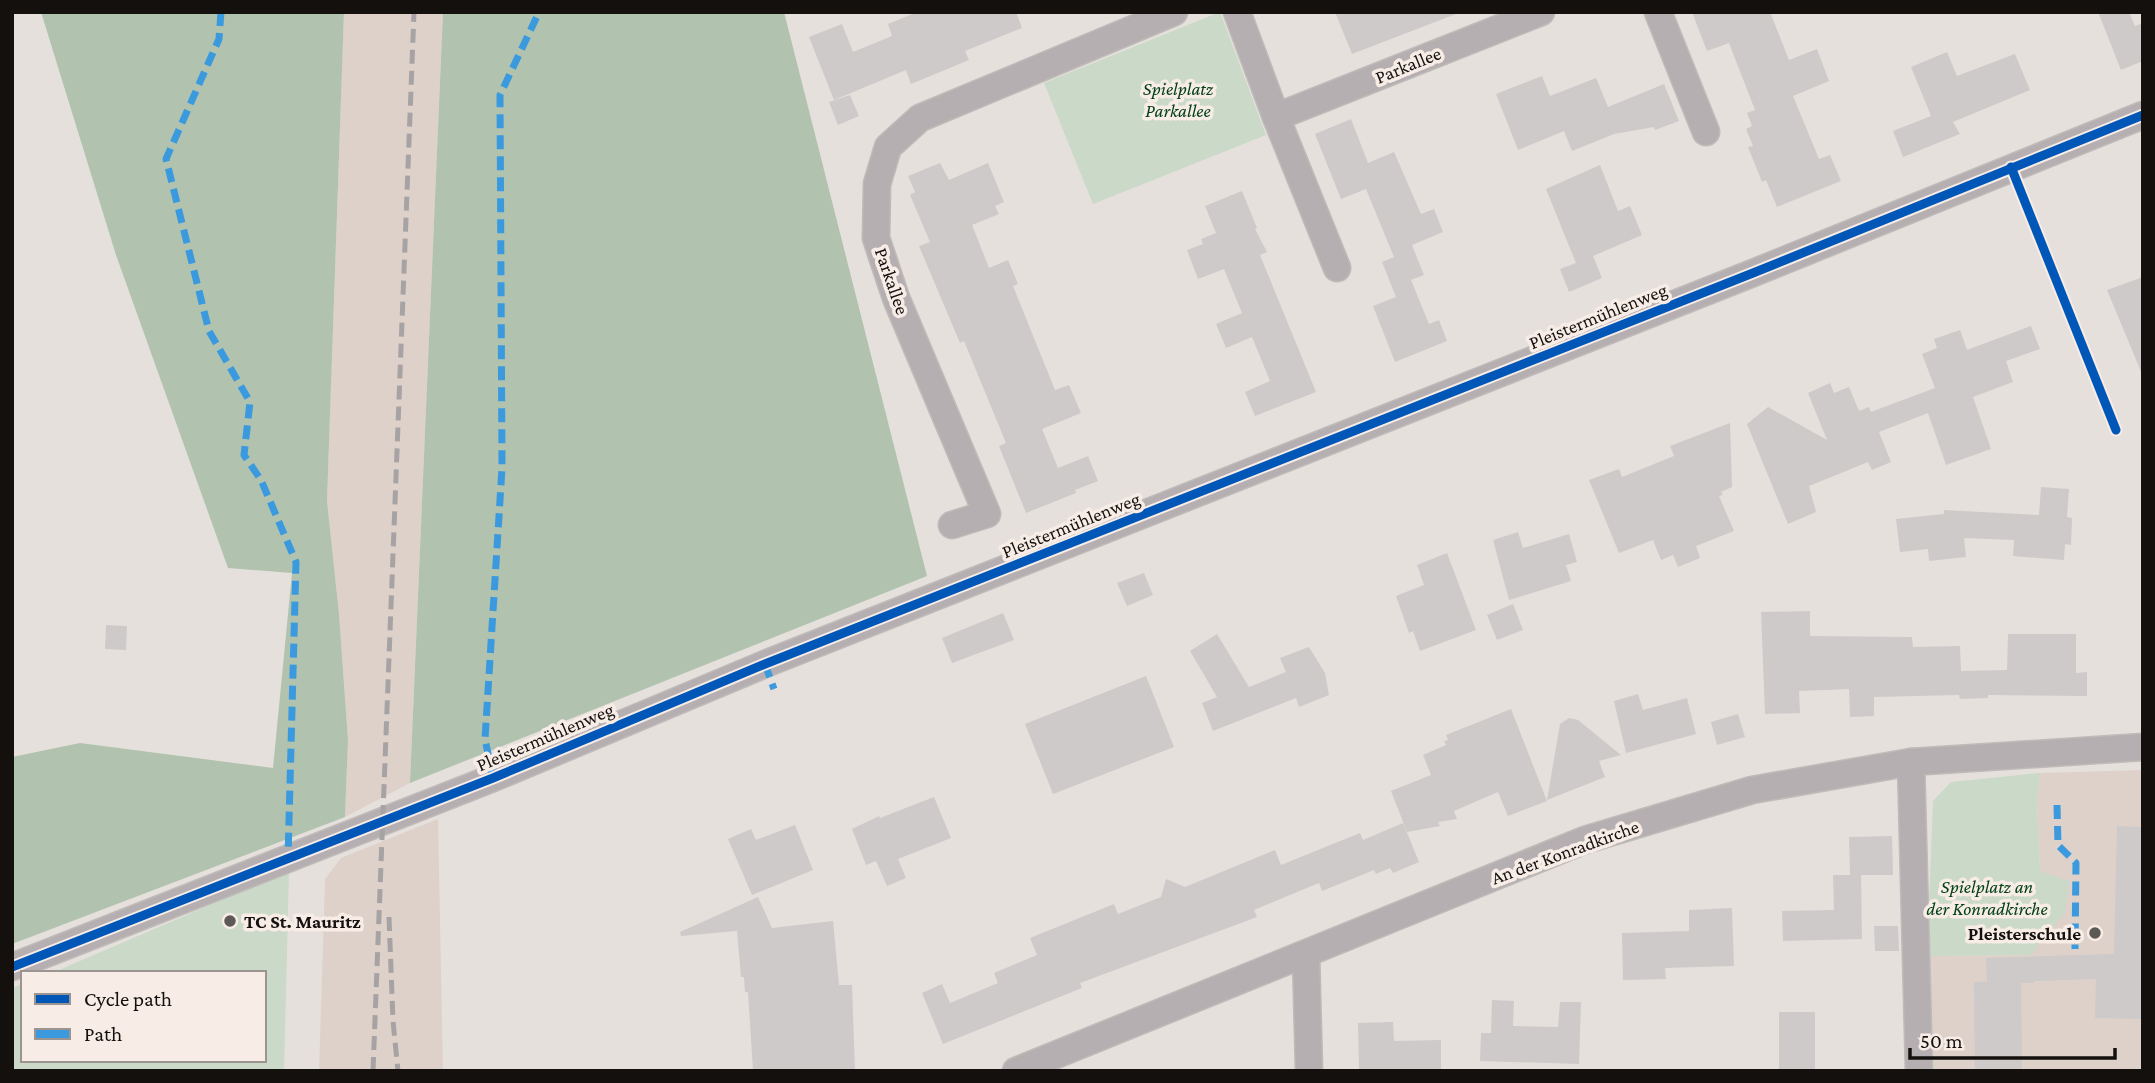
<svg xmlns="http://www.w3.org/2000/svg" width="2155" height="1083" font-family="'Crimson Pro',serif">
	<rect width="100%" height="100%" fill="#e5e0dc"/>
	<!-- built -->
	<g fill="#ded1ca">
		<path d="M344 12H443L410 783 345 817 348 740 339 614 327 501Z"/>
		<path d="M2143 770V1071H1929L1927 956 2031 955 2069 882 2040 871 2037 804 2040 773Z"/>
		<path d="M438 819 443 1071H319L325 879 341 858Z"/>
	</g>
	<!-- green -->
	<g fill="#cad9c8">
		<path d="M1220 12 1266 135 1093 204 1044 83Z"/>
		<path d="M2040 773 2037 804 2040 871 2069 881 2065 912 2031 955 1927 956 1933 801 1951 782Z"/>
		<path d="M289 871 284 1071H12V988L23 984V1060H264V973H52Z"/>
	</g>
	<!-- forest -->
	<g fill="#b1c3af">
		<path d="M41 12H344L327 501 339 614 348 740 345 817 12 944V757L80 743 273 768 292 573 228 568 116 255Z"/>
		<path d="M443 12H784L927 576 410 783Z"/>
	</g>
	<!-- building -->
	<g fill="#cdcac9">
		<path d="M917 12H1016L1022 28 965 51 969 60 911 84 906 70 834 100 809 37 842 24 853 52 892 36 888 24Z"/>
		<path d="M1335 12H1455L1456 14 1352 54Z"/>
		<path d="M1692 12H1770L1789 60 1817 49 1829 81 1793 96 1819 159 1830 155 1841 181 1777 207 1766 180 1762 182 1748 147 1753 146 1746 129 1752 126 1747 113 1755 110 1729 43 1707 51Z"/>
		<path d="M2098 12H2129L2135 26 2143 23V61L2121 70Z"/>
		<path d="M1947 52 1957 76 2015 54 2030 90 1953 122 1960 134 1903 157 1893 131 1931 116 1911 67Z"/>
		<path d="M1542 76 1550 96 1596 78 1608 107 1664 84 1679 121 1655 130 1654 127 1614 134 1572 151 1564 131 1518 150 1496 94Z"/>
		<path d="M850 95 859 116 838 125 829 102Z"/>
		<path d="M1351 119 1368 163 1394 152 1421 214 1434 209 1443 232 1412 245 1424 275 1411 280 1429 324 1439 320 1447 341 1395 362 1373 306 1396 297 1382 262 1394 257 1366 189 1341 199 1315 134Z"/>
		<path d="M940 163 949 180 988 163 1004 202 995 206 999 214 972 225 989 268 1008 260 1018 284 1013 286 1055 390 1069 385 1081 413 1042 429 1058 468 1088 456 1098 481 1075 490 1076 493 1026 513 999 446 1006 443 964 341 960 343 919 246 930 242 910 195 915 192 908 176Z"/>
		<path d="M1600 165 1618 211 1630 206 1642 235 1593 256 1602 278 1569 292 1560 269 1576 263 1546 189Z"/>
		<path d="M1242 191 1257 228 1255 229 1267 252 1260 255 1316 392 1255 416 1245 392 1270 381 1252 337 1226 348 1216 324 1242 313 1224 269 1198 279 1187 250 1203 244 1201 239 1216 233 1205 206Z"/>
		<path d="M2143 277V374H2142L2107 290Z"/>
		<path d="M2031 326 2040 349 2006 361 2013 382 1973 397 1991 449 1946 465 1928 413 1879 432 1891 462 1872 470 1868 462 1809 486 1816 512 1788 524 1747 424 1768 407 1827 440 1808 393 1830 383 1834 393 1849 387 1859 411 1869 407 1871 412 1935 388 1922 354 1937 348 1934 339 1960 330 1967 350Z"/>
		<path d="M1730 423 1732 487 1721 492 1723 495 1719 496 1734 531 1696 546 1700 558 1678 567 1673 555 1661 560 1653 540 1619 553 1589 480 1619 469 1622 477 1674 456 1670 446Z"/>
		<path d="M2041 487 2069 489 2067 517 2072 518 2071 545 2065 544 2064 560 2013 556 2014 540 1964 538 1966 557 1929 561 1928 549 1900 552 1896 519 1944 514V510L2039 515Z"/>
		<path d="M1518 532 1523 548 1569 534 1577 562 1566 565 1571 581 1509 600 1493 540Z"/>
		<path d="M1447 553 1476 630 1420 651 1413 631 1409 633 1396 596 1424 585 1417 565Z"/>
		<path d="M1144 573 1153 595 1127 606 1117 583Z"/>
		<path d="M1513 604 1523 630 1497 640 1487 615Z"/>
		<path d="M1810 611V636L1912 637 1913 647 1960 646 1961 671 2007 670 2008 634H2076V673L2087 672V696L1988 695V698L1960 699 1959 695 1874 697V716L1850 717 1849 689 1799 691 1800 713 1765 714 1761 612Z"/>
		<path d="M1003 613 1014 640 952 663 942 638Z"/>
		<path d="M106 625 127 626 126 650 105 649Z"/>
		<path d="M1217 634 1249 687 1286 672 1280 658 1309 647 1325 673 1329 695 1299 707 1296 698 1213 731 1202 703 1217 697 1190 651Z"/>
		<path d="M1146 676 1174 747 1053 794 1025 724Z"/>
		<path d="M1638 694 1643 710 1687 698 1696 734 1626 753 1614 701Z"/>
		<path d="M1511 709 1547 801 1508 816 1498 792 1454 811 1457 819 1438 822 1440 826 1407 832 1391 791 1431 775 1423 755 1446 745 1444 741 1448 740 1446 735Z"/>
		<path d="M1738 714 1745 737 1717 745 1711 722Z"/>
		<path d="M1569 718 1578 720 1621 755 1599 761 1605 777 1547 800 1560 724Z"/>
		<path d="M934 797 951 838 898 859 906 878 887 886 876 861 866 865 852 829 879 816 880 818Z"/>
		<path d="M1403 823 1419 862 1393 873 1390 868 1376 874 1374 870 1322 891 1319 883 1254 910 1257 917 1080 983 1082 988 943 1044 922 993 942 984 950 1003 998 983 994 973 1037 955 1030 938 1114 904 1118 914 1161 897 1166 879 1185 887 1275 850 1281 865 1360 833 1363 840Z"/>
		<path d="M795 825 813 870 752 895 728 839 751 829 756 840Z"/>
		<path d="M2117 826 2143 827V1019L2095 1018 2096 979 2034 981V983H2021L2022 1071H1975L1974 982H1987L1986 958 2114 954Z"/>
		<path d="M1892 836 1893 875H1852H1861L1862 939 1783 941 1782 911 1834 910 1833 875H1850L1849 837Z"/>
		<path d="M758 897 772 928 833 921 839 985H852L855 1071H753L748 992H745L744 977H741L737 931 681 936 680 932Z"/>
		<path d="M1732 908 1734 966 1665 968 1666 979 1623 980 1622 933 1689 931V910Z"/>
		<path d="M1874 926H1898L1899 951H1875Z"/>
		<path d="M1492 1000 1514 1001 1513 1026 1558 1027 1560 1002H1581L1579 1064 1480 1061 1481 1033H1491Z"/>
		<rect x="1779" y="1012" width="36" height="59"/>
		<path d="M1393 1022 1394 1041 1441 1040V1071H1359L1358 1023Z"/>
	</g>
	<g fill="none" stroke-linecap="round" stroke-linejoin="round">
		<defs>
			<g id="street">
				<path d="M1237 12 1276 117 1541 12"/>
				<path d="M1658 12 1706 132"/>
				<path d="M1276 117 1337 268"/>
				<path d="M952 525 987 514 896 298 876 238 877 184 888 147 920 118 1174 12"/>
				<path d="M1911 762 1919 1071"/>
				<path d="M1306 954 1309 1071"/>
				<path d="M12 967 493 778 765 664 1753 273 2143 115"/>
				<path d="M1016 1071 1585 840 1752 790 1911 762 2143 747"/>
			</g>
		</defs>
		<!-- street casing -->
		<use href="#street" stroke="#bfbbb8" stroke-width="29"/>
		<!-- street -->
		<use href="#street" stroke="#b5afb2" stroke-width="26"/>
		<!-- rail -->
		<g stroke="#a7a3a4" stroke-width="5" stroke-dasharray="14 7" stroke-linecap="butt">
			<path d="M389 917 393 1021 398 1071"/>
			<path d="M373 1071 414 12"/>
		</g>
		<!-- quiet -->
		<g stroke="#3b9ade" stroke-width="7" stroke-dasharray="14 7" stroke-linecap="butt">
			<path d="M221 12 219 39 166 159 209 331 250 402 244 455 261 480 296 562 288 858"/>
			<path d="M765 664 774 689"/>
			<path d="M493 778 485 739 502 468 500 95 539 12"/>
			<path d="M2057 805 2058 845 2076 863 2075 949"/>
		</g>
		<defs>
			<g id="cycleway">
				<path d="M2011 167 2116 430"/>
				<path d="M12 967 493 778 765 664 1753 273 2143 115"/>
			</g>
		</defs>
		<!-- cycleway casing -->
		<use href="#cycleway" stroke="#f7ece6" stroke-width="13"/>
		<!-- cycleway -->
		<use href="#cycleway" stroke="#0057b8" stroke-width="9"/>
	</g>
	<!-- markers -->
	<g fill="#5d5956" stroke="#f7ece6" stroke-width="2.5">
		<circle cx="230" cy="921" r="7"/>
		<circle cx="2095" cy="933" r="7"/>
	</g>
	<g text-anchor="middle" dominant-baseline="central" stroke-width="7" stroke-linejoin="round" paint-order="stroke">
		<!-- street labels -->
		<g font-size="19" fill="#14100e" stroke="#f7ece6">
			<text transform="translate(1408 65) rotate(-22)">Parkallee</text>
			<text transform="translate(892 281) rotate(71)">Parkallee</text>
			<text transform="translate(1598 316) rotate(-22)">Pleistermühlenweg</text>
			<text transform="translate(1071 525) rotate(-22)">Pleistermühlenweg</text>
			<text transform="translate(545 737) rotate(-23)">Pleistermühlenweg</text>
			<text transform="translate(1565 852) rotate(-20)">An der Konradkirche</text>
		</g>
		<!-- park labels -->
		<g font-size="19" font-style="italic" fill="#024115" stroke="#f7ece6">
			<text x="1178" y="88">Spielplatz<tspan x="1178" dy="22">Parkallee</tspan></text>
			<text x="1987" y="886">Spielplatz an<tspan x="1987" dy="22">der Konradkirche</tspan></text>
		</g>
		<!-- poi labels -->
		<g font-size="19" font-weight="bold" fill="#14100e" stroke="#f7ece6" text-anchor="start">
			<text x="244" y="921">TC St. Mauritz</text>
			<text x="2081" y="933" text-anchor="end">Pleisterschule</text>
		</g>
	</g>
	<!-- border -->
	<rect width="2155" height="1083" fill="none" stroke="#14100e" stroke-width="28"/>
	<!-- legend -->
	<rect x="21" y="971" width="245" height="91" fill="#f7ece6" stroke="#9c9490" stroke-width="2"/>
	<rect x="35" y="994" width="35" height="10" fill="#0057b8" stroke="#9c9490" stroke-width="2"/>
	<text x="84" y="1006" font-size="21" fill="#14100e">Cycle path</text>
	<rect x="35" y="1029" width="35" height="10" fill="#3b9ade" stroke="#9c9490" stroke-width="2"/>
	<text x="84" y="1041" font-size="21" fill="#14100e">Path</text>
	<!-- scale -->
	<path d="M1910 1048v10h205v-10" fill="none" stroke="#14100e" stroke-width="3.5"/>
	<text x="1920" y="1048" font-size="21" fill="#14100e" stroke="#f7ece6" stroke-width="5" paint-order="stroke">50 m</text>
</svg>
